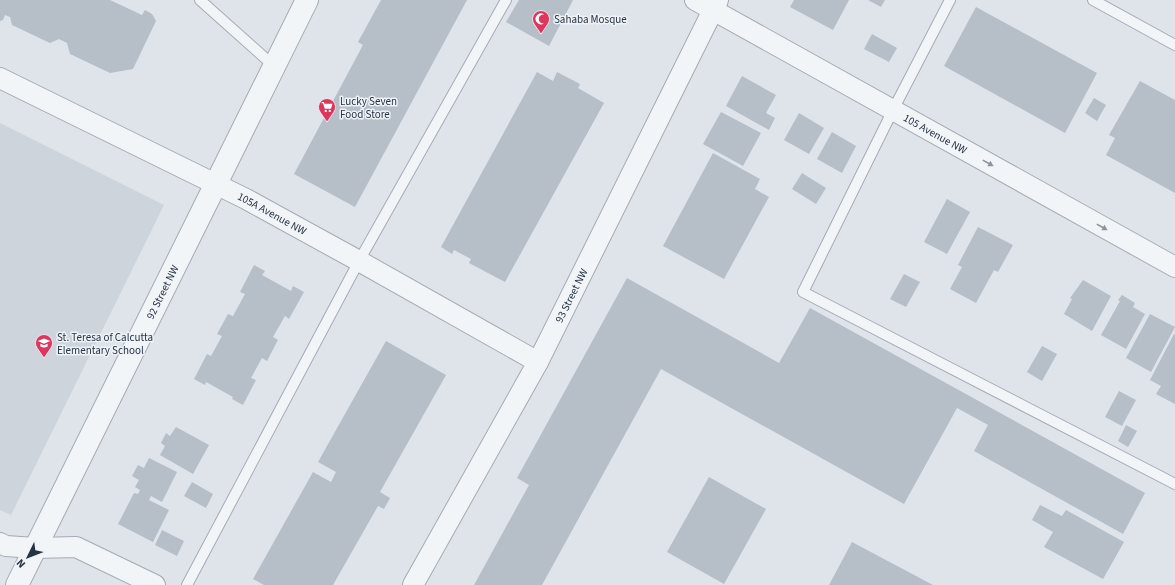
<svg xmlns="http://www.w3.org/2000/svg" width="1175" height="585" font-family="'Source Sans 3',sans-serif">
	<rect width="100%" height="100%" fill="#dfe4ea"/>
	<!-- built -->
	<path fill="#cdd4dc" d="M0 123 164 205 11 515 0 510Z"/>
	<!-- building -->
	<g fill="#b6bec8">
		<path d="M0 0H110L142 15 145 10 152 14 156 21 133 69 110 73 70 54 67 43 59 39 50 43 12 25 10 17 5 15 3 20 0 21Z"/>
		<path d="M381 0H467L355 207 294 174 363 45 358 42Z"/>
		<path d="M519 0H573L549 46 506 22Z"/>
		<path d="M794 0H849L833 30 790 7Z"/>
		<path d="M868 0H885L881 7Z"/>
		<path d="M976 7 1097 73 1065 133 944 66Z"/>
		<path d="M872 34 897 48 889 62 864 49Z"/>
		<path d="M537 72 553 81 557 72 580 84 578 88 604 103 505 282 469 263 471 259 454 250 452 254 441 247Z"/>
		<path d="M742 76 776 95 766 113 775 118 769 130 726 106Z"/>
		<path d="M1140 81 1175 100V193L1106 155 1115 138 1109 135Z"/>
		<path d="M1094 98 1106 105 1097 121 1085 113Z"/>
		<path d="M721 112 761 133 743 166 703 144Z"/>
		<path d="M799 113 824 128 809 154 784 140Z"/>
		<path d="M832 132 856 146 842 173 817 159Z"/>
		<path d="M713 153 760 179 755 189 769 197 724 279 663 246Z"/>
		<path d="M802 173 826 188 816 204 792 189Z"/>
		<path d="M947 199 970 212 947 254 924 242Z"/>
		<path d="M978 227 1013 245 998 272 994 270 976 303 950 289 962 267 958 265Z"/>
		<path d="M254 265 265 271 262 275 291 291 293 286 304 292 289 319 285 316 273 337 278 340 267 361 262 358 251 378 256 380 243 405 232 399 233 397 206 382 205 385 194 379 207 354 211 356 222 336 217 334 228 314 233 316 245 294 240 292Z"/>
		<path d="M904 274 920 282 906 307 890 299Z"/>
		<path d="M627 278 779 363 810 308 1145 493 1123 534 974 451 988 425 957 408 904 504 661 369 542 585H474L529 485 517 478Z"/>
		<path d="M1083 280 1111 296 1092 331 1064 314 1072 299 1070 298Z"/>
		<path d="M1122 295 1135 303 1133 307 1145 314 1126 349 1101 335 1120 301 1118 300Z"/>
		<path d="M1150 314 1175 327 1151 372 1126 358Z"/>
		<path d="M1174 334 1175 335V404L1156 394 1161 386 1150 380Z"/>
		<path d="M386 341 446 375 380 492 390 498 384 509 378 506 333 585H264L253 579 313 472 331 482 336 472 318 462Z"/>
		<path d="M1042 346 1057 354 1042 381 1027 372Z"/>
		<path d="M1119 391 1136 400 1122 426 1105 417Z"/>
		<path d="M1126 425 1137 431 1128 447 1118 441Z"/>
		<path d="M176 427 209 445 193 474 160 455 165 446 161 443 166 433 170 436Z"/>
		<path d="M149 458 177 472 162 502 151 496 149 500 169 510 153 542 118 524 134 493 138 494 140 490 135 487 139 480 132 476 138 465 144 468Z"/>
		<path d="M709 477 766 509 724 584 667 552Z"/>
		<path d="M192 482 213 494 206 508 184 496Z"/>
		<path d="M1040 505 1062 516 1066 510 1124 542 1103 579 1044 547 1053 532 1032 520Z"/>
		<path d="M162 530 184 541 177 556 155 545Z"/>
		<path d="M852 542 933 585H829Z"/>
	</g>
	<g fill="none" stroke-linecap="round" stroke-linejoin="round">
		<defs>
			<g id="service">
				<path d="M200 0 275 67"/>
				<path d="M950 0 893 110 803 292 1175 484"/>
				<path d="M1093 0 1175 45"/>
				<path d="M187 585 359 261 506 0"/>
			</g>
			<g id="minor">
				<path id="s1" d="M695 0 1175 267"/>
				<path id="s2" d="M0 78 246 199 359 261 538 362"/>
				<path d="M0 543 6 546 35 548 76 547 155 585"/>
				<path id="s3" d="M413 585 538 362 718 0"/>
			</g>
			<g id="tertiary">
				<path id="s4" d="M17 585 307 0"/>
			</g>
		</defs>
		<!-- service casing -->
		<use href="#service" stroke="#a4abb5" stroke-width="12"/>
		<!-- minor casing -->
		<use href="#minor" stroke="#a4abb5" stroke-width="22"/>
		<!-- tertiary casing -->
		<use href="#tertiary" stroke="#a4abb5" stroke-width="24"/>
		<!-- service -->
		<use href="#service" stroke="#f2f5f8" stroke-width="10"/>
		<!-- minor -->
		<use href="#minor" stroke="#f2f5f8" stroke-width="20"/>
		<!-- tertiary -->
		<use href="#tertiary" stroke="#f2f5f8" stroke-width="22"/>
	</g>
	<!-- one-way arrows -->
	<defs><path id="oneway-solid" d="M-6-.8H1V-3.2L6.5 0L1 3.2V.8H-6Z"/></defs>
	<g fill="#8c949e">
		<use href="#oneway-solid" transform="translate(988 163) rotate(29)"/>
		<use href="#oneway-solid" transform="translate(1102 227) rotate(29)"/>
	</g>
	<!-- icons -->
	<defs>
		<symbol id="mosque-pin" viewBox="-11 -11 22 30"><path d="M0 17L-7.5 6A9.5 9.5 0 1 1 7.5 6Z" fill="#dd365f" stroke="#eff3f7"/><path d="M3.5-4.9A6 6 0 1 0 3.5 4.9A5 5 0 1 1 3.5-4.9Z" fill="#fff"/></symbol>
		<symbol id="supermarket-pin" viewBox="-11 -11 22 30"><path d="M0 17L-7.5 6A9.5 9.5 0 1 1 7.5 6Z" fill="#dd365f" stroke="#eff3f7"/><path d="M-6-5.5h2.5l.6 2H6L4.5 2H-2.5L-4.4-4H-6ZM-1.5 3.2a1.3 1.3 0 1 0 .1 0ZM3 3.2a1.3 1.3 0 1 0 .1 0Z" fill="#fff"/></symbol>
		<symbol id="school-pin" viewBox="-11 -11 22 30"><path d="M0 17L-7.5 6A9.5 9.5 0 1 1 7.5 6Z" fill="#dd365f" stroke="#eff3f7"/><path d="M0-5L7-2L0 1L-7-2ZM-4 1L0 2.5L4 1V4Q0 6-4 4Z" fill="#fff"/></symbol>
	</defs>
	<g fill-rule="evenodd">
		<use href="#mosque-pin" x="531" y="9" width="20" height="27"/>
		<use href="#supermarket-pin" x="317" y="97" width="20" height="27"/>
		<use href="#school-pin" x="34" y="333" width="20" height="27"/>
	</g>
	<g text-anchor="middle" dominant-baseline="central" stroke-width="3" stroke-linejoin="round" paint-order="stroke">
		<!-- poi labels -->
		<g font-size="11" fill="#263343" stroke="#eff3f7" text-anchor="start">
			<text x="554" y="19">Sahaba Mosque</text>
			<text x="340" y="101">Lucky Seven<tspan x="340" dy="13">Food Store</tspan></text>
			<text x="57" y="337">St. Teresa of Calcutta<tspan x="57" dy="13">Elementary School</tspan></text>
		</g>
		<!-- street labels -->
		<g font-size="11" fill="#263343" stroke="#eff3f7">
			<text stroke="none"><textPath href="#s1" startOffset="275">105 Avenue NW</textPath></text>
			<text stroke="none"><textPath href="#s2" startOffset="304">105A Avenue NW</textPath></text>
			<text stroke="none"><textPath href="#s4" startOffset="327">92 Street NW</textPath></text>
			<text stroke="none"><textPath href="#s3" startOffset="330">93 Street NW</textPath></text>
		</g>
	</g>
	<!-- north arrow -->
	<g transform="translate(28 557) rotate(227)" stroke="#eff3f7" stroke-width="3" paint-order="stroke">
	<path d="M0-3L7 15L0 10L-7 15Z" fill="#263343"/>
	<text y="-6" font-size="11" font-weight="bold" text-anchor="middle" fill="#263343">N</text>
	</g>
</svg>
